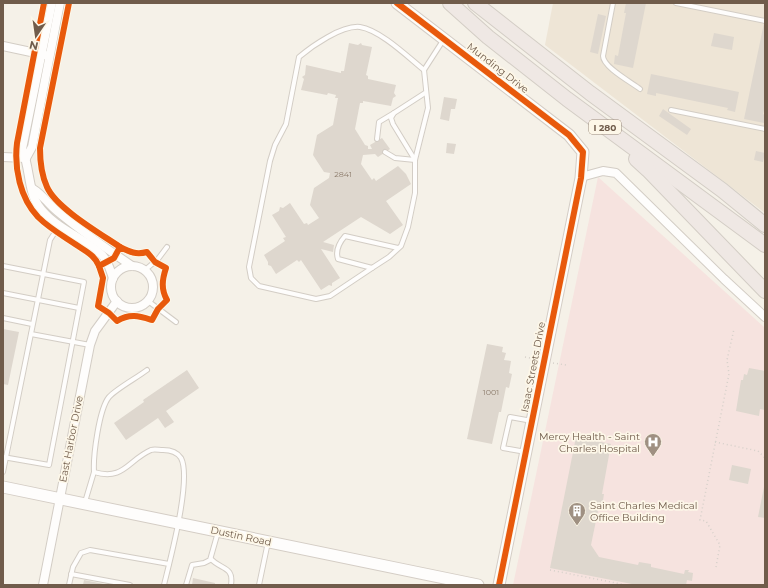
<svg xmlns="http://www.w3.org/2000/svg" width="768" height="588" font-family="Montserrat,sans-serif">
	<rect width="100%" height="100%" fill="#f5f1e8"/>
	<!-- residential -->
	<path fill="#eee5d6" d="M553 3H765V213L545 45Z"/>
	<!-- medical -->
	<path fill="#f6e3df" d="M598 177 765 328V585H513Z"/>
	<!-- building -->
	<g fill="#ded7ce">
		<path d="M626 3H646L633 68 614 64 615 55 618 56 626 13H624Z"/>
		<path d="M598 14 606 16 598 54 590 52Z"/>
		<path d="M764 23 765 107 763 114 765 115 764 123 744 119Z"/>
		<path d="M714 33 734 37 732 50 711 46Z"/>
		<path d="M349 43 358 45 361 43 362 45 372 47 366 75 368 76V79L396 85 394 93 396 96 393 98 391 106 363 101V103H360L355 129 365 145 368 146V149H372L370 145 382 138 390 149 378 157 375 154 363 155 361 164 372 180 374 178 376 181 398 166 406 174 411 184 386 201 403 225 390 234 361 217 323 242 334 245 333 252 321 249 340 278 332 283V286L329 285 321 290 301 260 299 262 297 260 276 274 271 266 268 265V262L264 255 285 241 283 238 286 237 272 215 279 211 280 207 283 208 290 203 304 224 307 223 308 225 319 218 310 205 314 188 329 178 330 173 324 172 313 155 317 135 333 125 338 98H335L336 95 328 93 327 95 301 90 304 79 302 77 305 75 306 65 341 73V71H344Z"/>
		<path d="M651 74 739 92 735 112 727 110 728 108 656 93V96L647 94Z"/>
		<path d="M444 97 457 99 455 109H451L449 121 440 119Z"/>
		<path d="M663 109 691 129 687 135 659 116Z"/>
		<path d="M447 143 456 144 454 154 446 153Z"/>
		<path d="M756 151 765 153 763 162 754 160Z"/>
		<path d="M3 329 19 332 8 385 3 384Z"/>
		<path d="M487 344 503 347 502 352 506 353 504 360 511 361 509 373 512 374 509 388 506 387 501 412H499L492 444 467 439Z"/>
		<path d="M749 368 765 371V410L760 409 759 416 736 411 741 380H743L744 374 747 375Z"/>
		<path d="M187 370 199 388 166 411 174 422 165 428 158 418 126 440 114 423 144 402 143 400Z"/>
		<path d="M576 437 611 444 602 494H604L602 507 599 506 591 545 599 557 638 565 639 562 651 564V567L684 574 685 570H689L688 572 693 573 692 581 687 580 686 585H637L550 568Z"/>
		<path d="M732 465 751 469 748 484 729 480Z"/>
		<path d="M764 487H765V518L758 517Z"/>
		<path d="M193 578 215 583V585H192Z"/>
		<path d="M84 580 104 584V585H83Z"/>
	</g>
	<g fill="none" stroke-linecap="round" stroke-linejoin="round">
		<defs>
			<g id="lane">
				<path d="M613 3 603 56C603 67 631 82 640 89"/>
				<path d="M676 3 765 21"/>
				<path d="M671 110 765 129"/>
				<path d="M377 139 379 122 394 113"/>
				<path d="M385 152 395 158 415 160"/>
				<path d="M415 160 393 124 391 118 394 113 425 93"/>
				<path d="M398 248 345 236C339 243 335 250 338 259L372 268 389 257 401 246 408 227 415 193V160L428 108 424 70 444 39"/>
				<path d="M3 266 84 282 49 465 3 457"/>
				<path d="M372 268 330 296 316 299 259 286 251 278 249 267 270 161 275 145 286 124 299 57C312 46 342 25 360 27 380 30 408 57 424 70"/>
				<path d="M145 270 158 259 167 247"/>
				<path d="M3 293 79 308"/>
				<path d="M148 301 176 322"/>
				<path d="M3 318 32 324"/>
				<path d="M31 334 90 345"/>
				<path d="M147 370C138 377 116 389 109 397 99 409 93 456 94 472 124 481 128 460 151 450 154 449 159 450 163 450 170 450 177 452 181 458 192 479 170 560 164 585"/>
				<path d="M526 452 503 448 510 417 532 421"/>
				<path d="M3 472 50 240 59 226"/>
				<path d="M85 502 94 472"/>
				<path d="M211 559C221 570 234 566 231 585"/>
				<path d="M71 574 130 585"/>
				<path d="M69 585 73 567 81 553 90 550 169 564"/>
				<path d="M186 585 192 565 204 563 210 560 218 532"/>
				<path d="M259 585 268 542"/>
			</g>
			<g id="street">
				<path d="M52 3 22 149C30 166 28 191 38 205 54 228 81 236 101 254 108 260 110 270 113 278"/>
				<path d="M3 46 45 55"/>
				<path d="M3 157 26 158"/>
				<path d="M26 158 32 147 60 3"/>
				<path d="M581 177 603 171 616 173 724 279 765 317"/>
				<path d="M33 189C43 195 48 204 58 212 81 231 107 249 132 266"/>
				<circle cx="132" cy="287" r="21"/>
				<path d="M43 585 90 345 95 331 117 301"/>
			</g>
			<g id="secondary">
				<path d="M397 3 569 135 583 152 581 178 499 585"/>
				<path d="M3 487 478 585"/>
			</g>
			<g id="highway">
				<path d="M450 3 488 37 567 99 765 245"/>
				<path d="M475 3 590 93 722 190 765 225"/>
				<path d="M636 159 648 170 765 291"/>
			</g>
		</defs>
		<!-- lane casing -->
		<use href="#lane" stroke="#d3cdc5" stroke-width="6"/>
		<!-- street casing -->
		<use href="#street" stroke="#d3cdc5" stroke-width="10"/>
		<!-- secondary casing -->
		<use href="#secondary" stroke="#d4cdc5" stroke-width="13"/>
		<!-- highway casing -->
		<use href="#highway" stroke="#d3cdc5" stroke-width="16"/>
		<!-- path -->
		<g stroke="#d6d0ca" stroke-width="1.5" stroke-dasharray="1 3" stroke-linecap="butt">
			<path d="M525 357 535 359"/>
			<path d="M553 363 566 365"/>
			<path d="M715 442 758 451 765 458"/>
			<path d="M716 567 720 545 706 521 700 520 729 374 727 360 734 329"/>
			<path d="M550 570 626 585"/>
		</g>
		<!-- lane -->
		<use href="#lane" stroke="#fefdfc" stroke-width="4"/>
		<!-- street -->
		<use href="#street" stroke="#fefdfc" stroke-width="8"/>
		<!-- secondary -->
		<use href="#secondary" stroke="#fefdfc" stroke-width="11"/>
		<!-- highway -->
		<use href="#highway" stroke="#efe8e4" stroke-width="14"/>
		<defs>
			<g id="cycleway">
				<path d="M44 3 17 143C14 168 20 198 38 217 49 228 63 236 75 244 85 251 95 255 99 266"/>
				<path d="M69 3 40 148C40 162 41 174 47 187 56 208 101 234 120 247"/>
				<path d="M397 3 569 135 583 152 581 178 499 585"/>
				<path d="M120 247C130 252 136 255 147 252L155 262 166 268C162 280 161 289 167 300L158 309 152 320C139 316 130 313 117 321L109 313 98 306 103 278 99 266 114 258Z"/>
			</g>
		</defs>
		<!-- cycleway casing -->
		<use href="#cycleway" stroke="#fdf7e8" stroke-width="8"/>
		<!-- cycleway -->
		<use href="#cycleway" stroke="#e8590c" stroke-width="6"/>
	</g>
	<!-- icons -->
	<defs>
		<symbol id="hospital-pin" viewBox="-11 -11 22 30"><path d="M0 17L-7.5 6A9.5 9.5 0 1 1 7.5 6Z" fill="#9f9082" stroke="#fdf7e8"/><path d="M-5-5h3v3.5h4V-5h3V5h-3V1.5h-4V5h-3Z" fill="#fff"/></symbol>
		<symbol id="building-pin" viewBox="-11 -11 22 30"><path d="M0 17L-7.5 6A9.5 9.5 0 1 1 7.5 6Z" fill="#9f9082" stroke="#fdf7e8"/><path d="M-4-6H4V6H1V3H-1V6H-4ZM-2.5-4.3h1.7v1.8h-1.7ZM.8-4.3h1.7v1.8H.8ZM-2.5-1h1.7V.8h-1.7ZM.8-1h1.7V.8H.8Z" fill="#fff"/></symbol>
	</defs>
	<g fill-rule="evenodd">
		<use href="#hospital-pin" x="643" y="432" width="20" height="27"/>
		<use href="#building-pin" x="567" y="501" width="20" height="27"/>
	</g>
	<g text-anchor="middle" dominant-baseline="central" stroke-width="3.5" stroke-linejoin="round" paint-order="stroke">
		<!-- number labels -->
		<g font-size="8" fill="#8e7e6e">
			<text x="343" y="174">2841</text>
			<text x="491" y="392">1001</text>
		</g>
		<!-- shield labels -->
		<rect fill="#fdf7e8" stroke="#9a8a7a" stroke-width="1" x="589" y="120" width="32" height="14" rx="3"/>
		<g font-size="9" font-weight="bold" fill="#705c4b">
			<text x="605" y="127">I 280</text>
		</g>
		<!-- street labels -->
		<g font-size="10" fill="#705c4b" stroke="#fdf7e8">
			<text transform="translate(498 68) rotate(38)">Munding Drive</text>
			<text transform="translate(533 367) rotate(-79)">Isaac Streets Drive</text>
			<text transform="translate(71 439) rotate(-79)">East Harbor Drive</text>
			<text transform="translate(241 536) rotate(12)">Dustin Road</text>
		</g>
		<!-- poi labels -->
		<g font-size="10" fill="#705c4b" stroke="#fdf7e8" text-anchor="end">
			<text x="640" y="436">Mercy Health - Saint<tspan x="640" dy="12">Charles Hospital</tspan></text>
			<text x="590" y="505" text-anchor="start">Saint Charles Medical<tspan x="590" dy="12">Office Building</tspan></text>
		</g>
	</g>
	<!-- border -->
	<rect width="768" height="588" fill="none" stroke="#705c4b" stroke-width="8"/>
	<!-- north arrow -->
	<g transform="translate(36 36) rotate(193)" stroke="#fdf7e8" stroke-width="3" paint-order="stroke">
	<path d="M0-3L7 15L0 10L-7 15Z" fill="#705c4b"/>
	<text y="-6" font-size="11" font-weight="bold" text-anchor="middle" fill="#705c4b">N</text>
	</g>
</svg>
